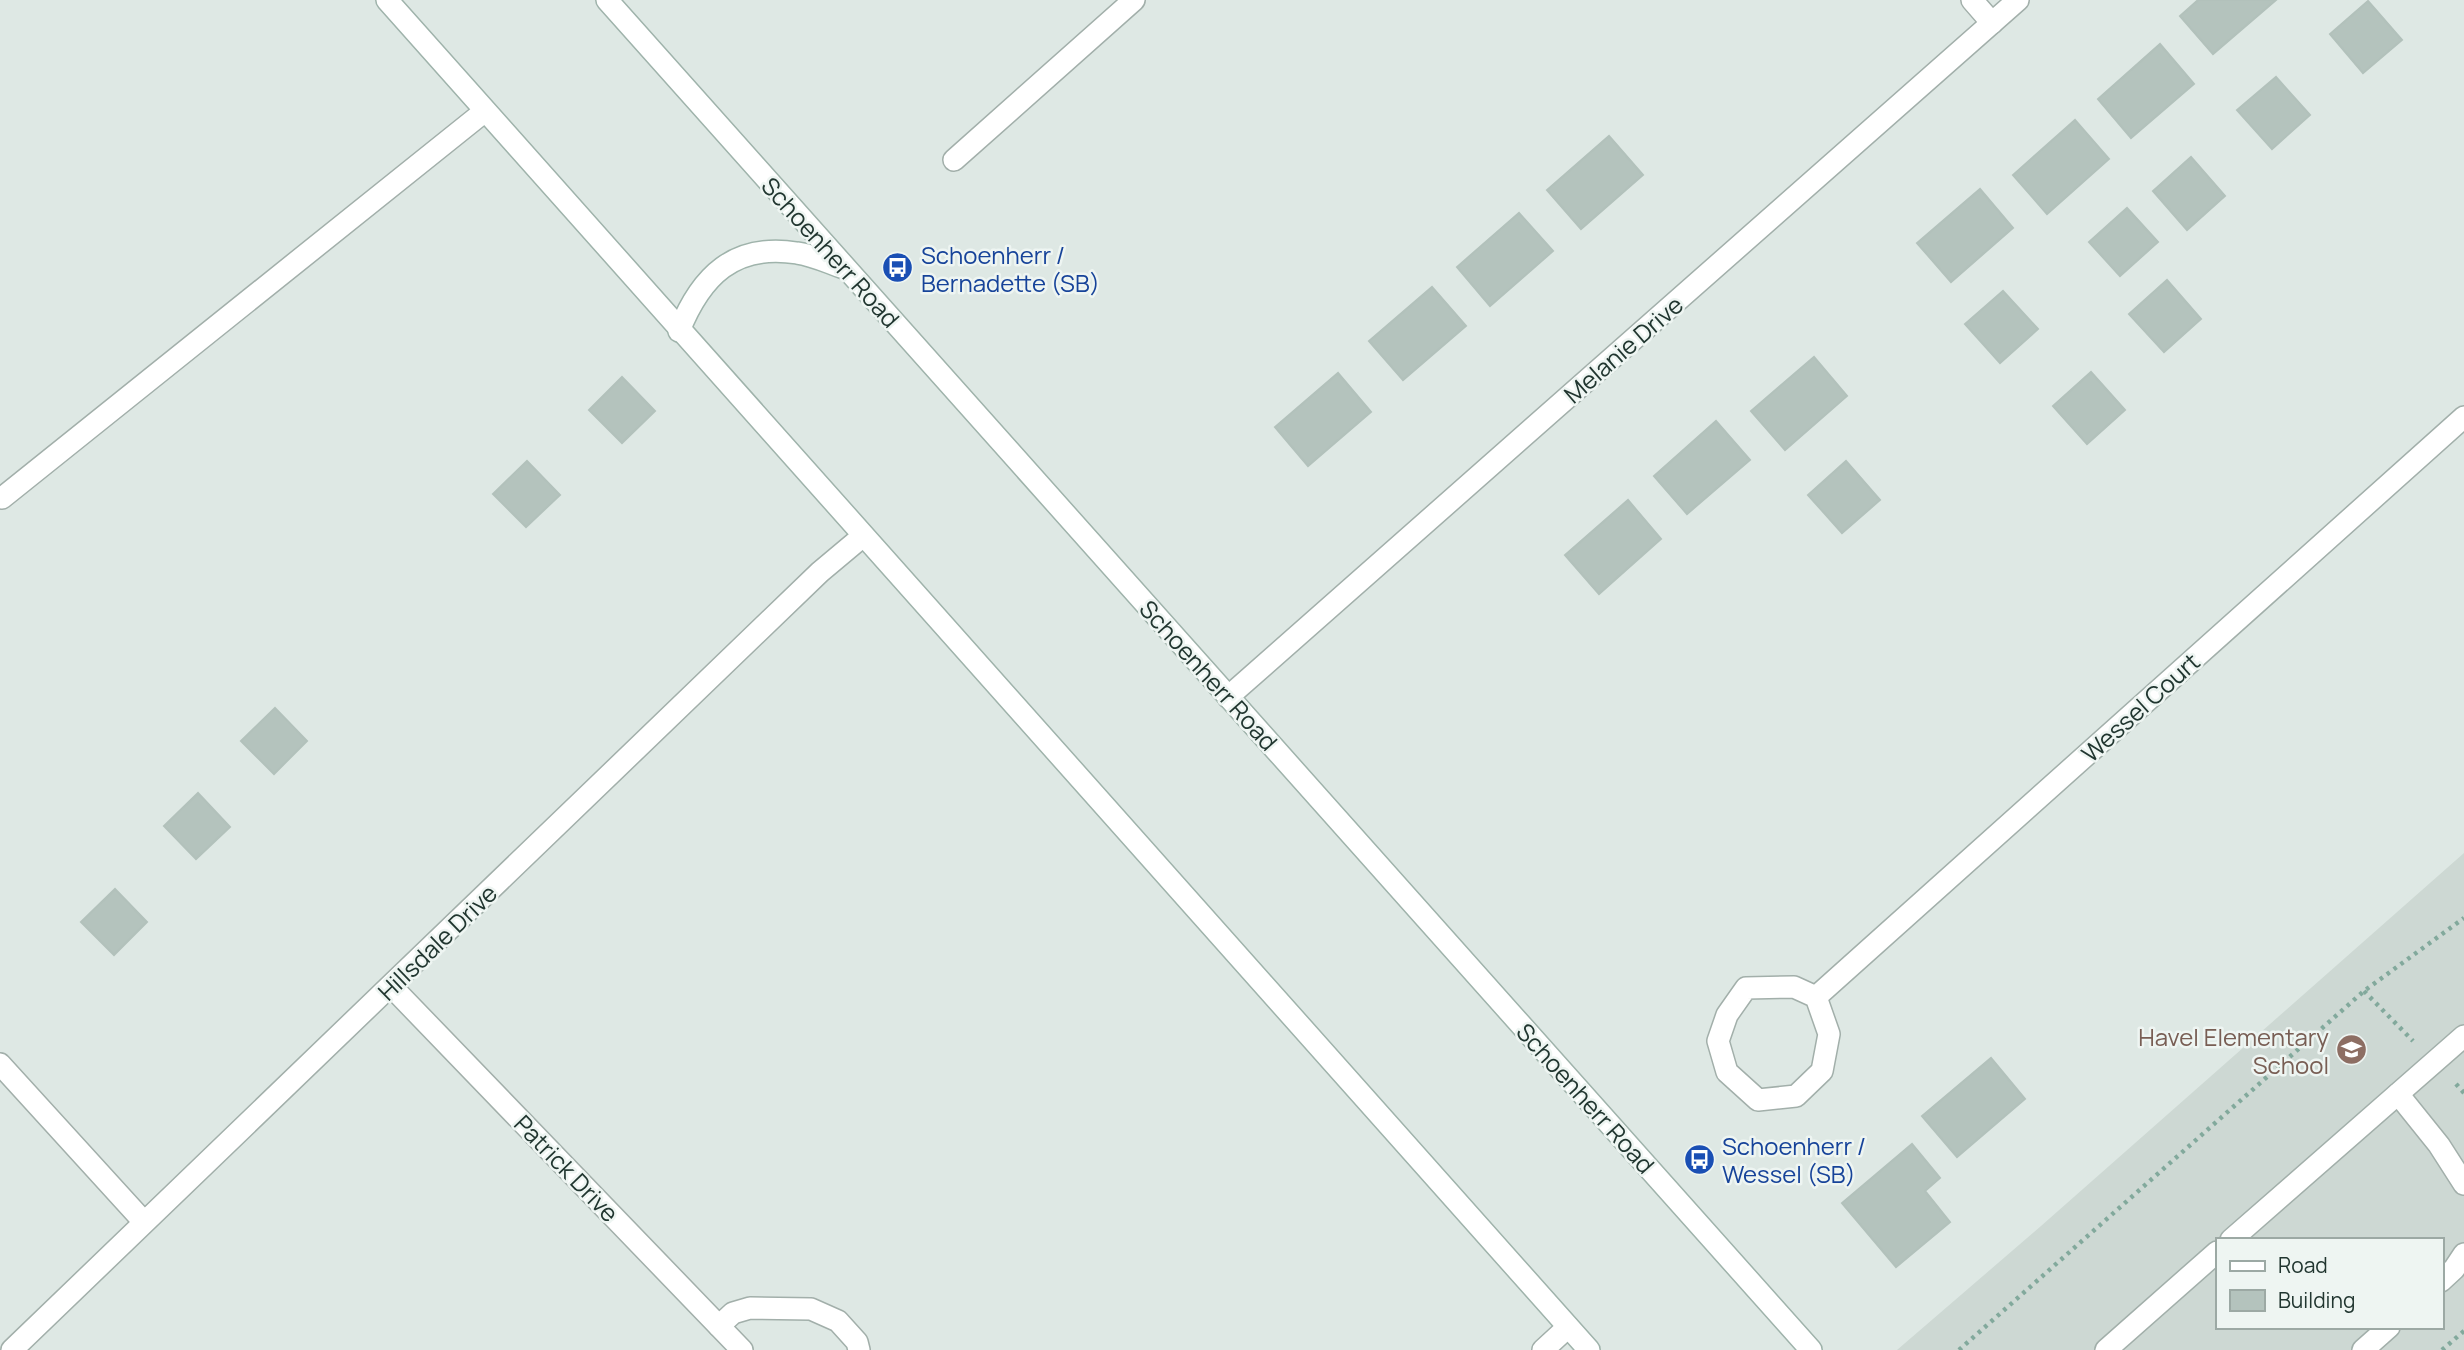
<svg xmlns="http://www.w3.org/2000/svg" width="2464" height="1350" font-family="Manrope,sans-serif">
	<rect width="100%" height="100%" fill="#dee8e4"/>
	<!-- built -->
	<path fill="#cdd8d3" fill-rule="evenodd" d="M2464 853V1350H1897L2041 1226ZM2217 1240H2441V1327H2217Z"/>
	<!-- building -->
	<g fill="#b4c3bd" stroke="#b2c1bb" stroke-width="2">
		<path d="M2198 0H2276L2213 54 2180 16Z"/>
		<path d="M2368 1 2402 40 2363 73 2330 34Z"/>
		<path d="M2160 44 2194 84 2131 138 2098 99Z"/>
		<path d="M2276 77 2310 115 2272 149 2237 110Z"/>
		<path d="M2075 120 2109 159 2047 214 2013 175Z"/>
		<path d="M1609 136 1643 175 1581 229 1547 190Z"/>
		<path d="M2191 157 2225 196 2187 230 2153 191Z"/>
		<path d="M1980 189 2013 228 1951 282 1917 243Z"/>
		<path d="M2127 208 2158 242 2120 276 2089 242Z"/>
		<path d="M1519 213 1553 251 1490 306 1457 267Z"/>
		<path d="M2167 280 2201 319 2164 352 2129 314Z"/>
		<path d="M1432 287 1466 326 1403 380 1369 341Z"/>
		<path d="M2003 291 2038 329 2000 363 1965 324Z"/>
		<path d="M1814 357 1847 396 1785 450 1751 411Z"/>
		<path d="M2091 372 2125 410 2087 444 2053 406Z"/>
		<path d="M1338 373 1371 412 1308 466 1275 427Z"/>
		<path d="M622 377 655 411 622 443 589 410Z"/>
		<path d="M1716 421 1750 460 1687 514 1654 476Z"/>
		<path d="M527 461 560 495 526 527 493 494Z"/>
		<path d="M1846 461 1880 500 1842 533 1808 495Z"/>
		<path d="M1628 500 1661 539 1599 594 1565 555Z"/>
		<path d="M275 708 307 741 274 774 241 741Z"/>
		<path d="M198 793 230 827 196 859 164 826Z"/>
		<path d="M115 889 147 922 114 955 81 922Z"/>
		<path d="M1991 1058 2025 1099 1957 1157 1922 1116Z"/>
		<path d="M1912 1144 1940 1178 1925 1191 1950 1222 1896 1267 1842 1203Z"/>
	</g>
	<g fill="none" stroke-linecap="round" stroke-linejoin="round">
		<defs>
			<g id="service">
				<path d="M2 498 485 111"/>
				<path d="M2398 1094 2439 1145 2464 1184"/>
				<path d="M2231 1240 2464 1036"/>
				<path d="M2441 1281 2454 1269 2464 1254"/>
				<path d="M719 1326 733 1313 750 1308 811 1309 838 1321 857 1342 859 1350"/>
				<path d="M2106 1350 2217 1252"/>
				<path d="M2363 1350 2389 1327"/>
			</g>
			<g id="minor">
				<path d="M1972 0 1992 23"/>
				<path d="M954 160 1134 0"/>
				<path d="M1228 697 2018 0"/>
				<path d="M391 986 742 1350"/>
				<path d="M1794 987 1816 997 1829 1034 1822 1071 1796 1096 1758 1100 1727 1072 1718 1041 1727 1015 1746 988Z"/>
				<path d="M1816 997 2464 417"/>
				<path d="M0 1064 144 1222"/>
				<path d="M12 1350 820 572 863 536"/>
				<path d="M1543 1350 1568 1327"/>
			</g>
			<g id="secondary">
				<path d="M387 0 1589 1350"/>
				<path d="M607 0 1811 1350"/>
				<path d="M679 331C701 276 734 243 797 253 813 255 829 263 844 268"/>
			</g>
		</defs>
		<!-- service casing -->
		<use href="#service" stroke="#a2afaa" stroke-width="24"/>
		<!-- minor casing -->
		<use href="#minor" stroke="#a2afaa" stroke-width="24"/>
		<!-- secondary casing -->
		<use href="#secondary" stroke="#9fb3ab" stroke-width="24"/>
		<!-- path -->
		<g stroke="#82a99c" stroke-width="4.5" stroke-dasharray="3.5 5" stroke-linecap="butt">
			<path d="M2364 991 2413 1041"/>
			<path d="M2456 1084 2464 1093"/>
			<path d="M1959 1350 2364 991 2464 918"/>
			<path d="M2442 1350 2464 1331"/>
		</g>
		<!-- service -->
		<use href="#service" stroke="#fff" stroke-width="21"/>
		<!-- minor -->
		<use href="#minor" stroke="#fff" stroke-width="21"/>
		<!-- secondary -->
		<use href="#secondary" stroke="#fff" stroke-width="21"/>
	</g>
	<!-- icons -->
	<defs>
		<symbol id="bus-disc" viewBox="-11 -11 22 22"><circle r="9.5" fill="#1a4fb4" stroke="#eef5f2"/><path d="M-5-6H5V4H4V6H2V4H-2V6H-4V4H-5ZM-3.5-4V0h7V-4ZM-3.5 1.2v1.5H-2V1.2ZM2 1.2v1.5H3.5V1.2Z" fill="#fff"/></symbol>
		<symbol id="school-disc" viewBox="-11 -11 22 22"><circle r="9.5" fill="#8d6e63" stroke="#eef5f2"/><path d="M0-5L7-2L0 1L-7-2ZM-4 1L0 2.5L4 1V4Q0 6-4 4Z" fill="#fff"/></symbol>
	</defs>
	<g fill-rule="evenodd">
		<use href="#bus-disc" x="880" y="250" width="35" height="35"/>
		<use href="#school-disc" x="2334" y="1032" width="35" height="35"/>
		<use href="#bus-disc" x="1682" y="1142" width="35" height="35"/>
	</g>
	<g text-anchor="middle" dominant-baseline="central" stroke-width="5" stroke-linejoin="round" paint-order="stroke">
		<!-- street labels -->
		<g font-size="24" fill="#213630" stroke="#eef5f2">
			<text transform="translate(831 252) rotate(48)">Schoenherr Road</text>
			<text transform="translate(1623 349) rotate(-41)">Melanie Drive</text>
			<text transform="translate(1209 675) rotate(48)">Schoenherr Road</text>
			<text transform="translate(2140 707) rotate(-42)">Wessel Court</text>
			<text transform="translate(437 942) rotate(-44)">Hillsdale Drive</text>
			<text transform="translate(1586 1098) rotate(48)">Schoenherr Road</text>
			<text transform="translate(567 1168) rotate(46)">Patrick Drive</text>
		</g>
		<!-- transit labels -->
		<g font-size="24" fill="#164399" stroke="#eef5f2" text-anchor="start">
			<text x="921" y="254">Schoenherr /<tspan x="921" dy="28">Bernadette (SB)</tspan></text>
			<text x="1722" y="1145">Schoenherr /<tspan x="1722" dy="28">Wessel (SB)</tspan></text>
		</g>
		<!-- education labels -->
		<g font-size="24" fill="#785e54" stroke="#eef5f2" text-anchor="end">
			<text x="2329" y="1036">Havel Elementary<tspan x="2329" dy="28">School</tspan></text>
		</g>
	</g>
	<!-- legend -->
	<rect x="2216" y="1238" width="228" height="91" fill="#eef5f2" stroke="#9ca9a4" stroke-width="2"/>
	<rect x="2230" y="1261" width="35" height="10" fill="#ffffff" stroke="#9ca9a4" stroke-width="2"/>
	<text x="2278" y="1273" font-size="21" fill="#213630">Road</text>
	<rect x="2230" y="1290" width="35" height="21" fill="#b4c3bd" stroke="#9ca9a4" stroke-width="2"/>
	<text x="2278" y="1308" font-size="21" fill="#213630">Building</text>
</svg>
